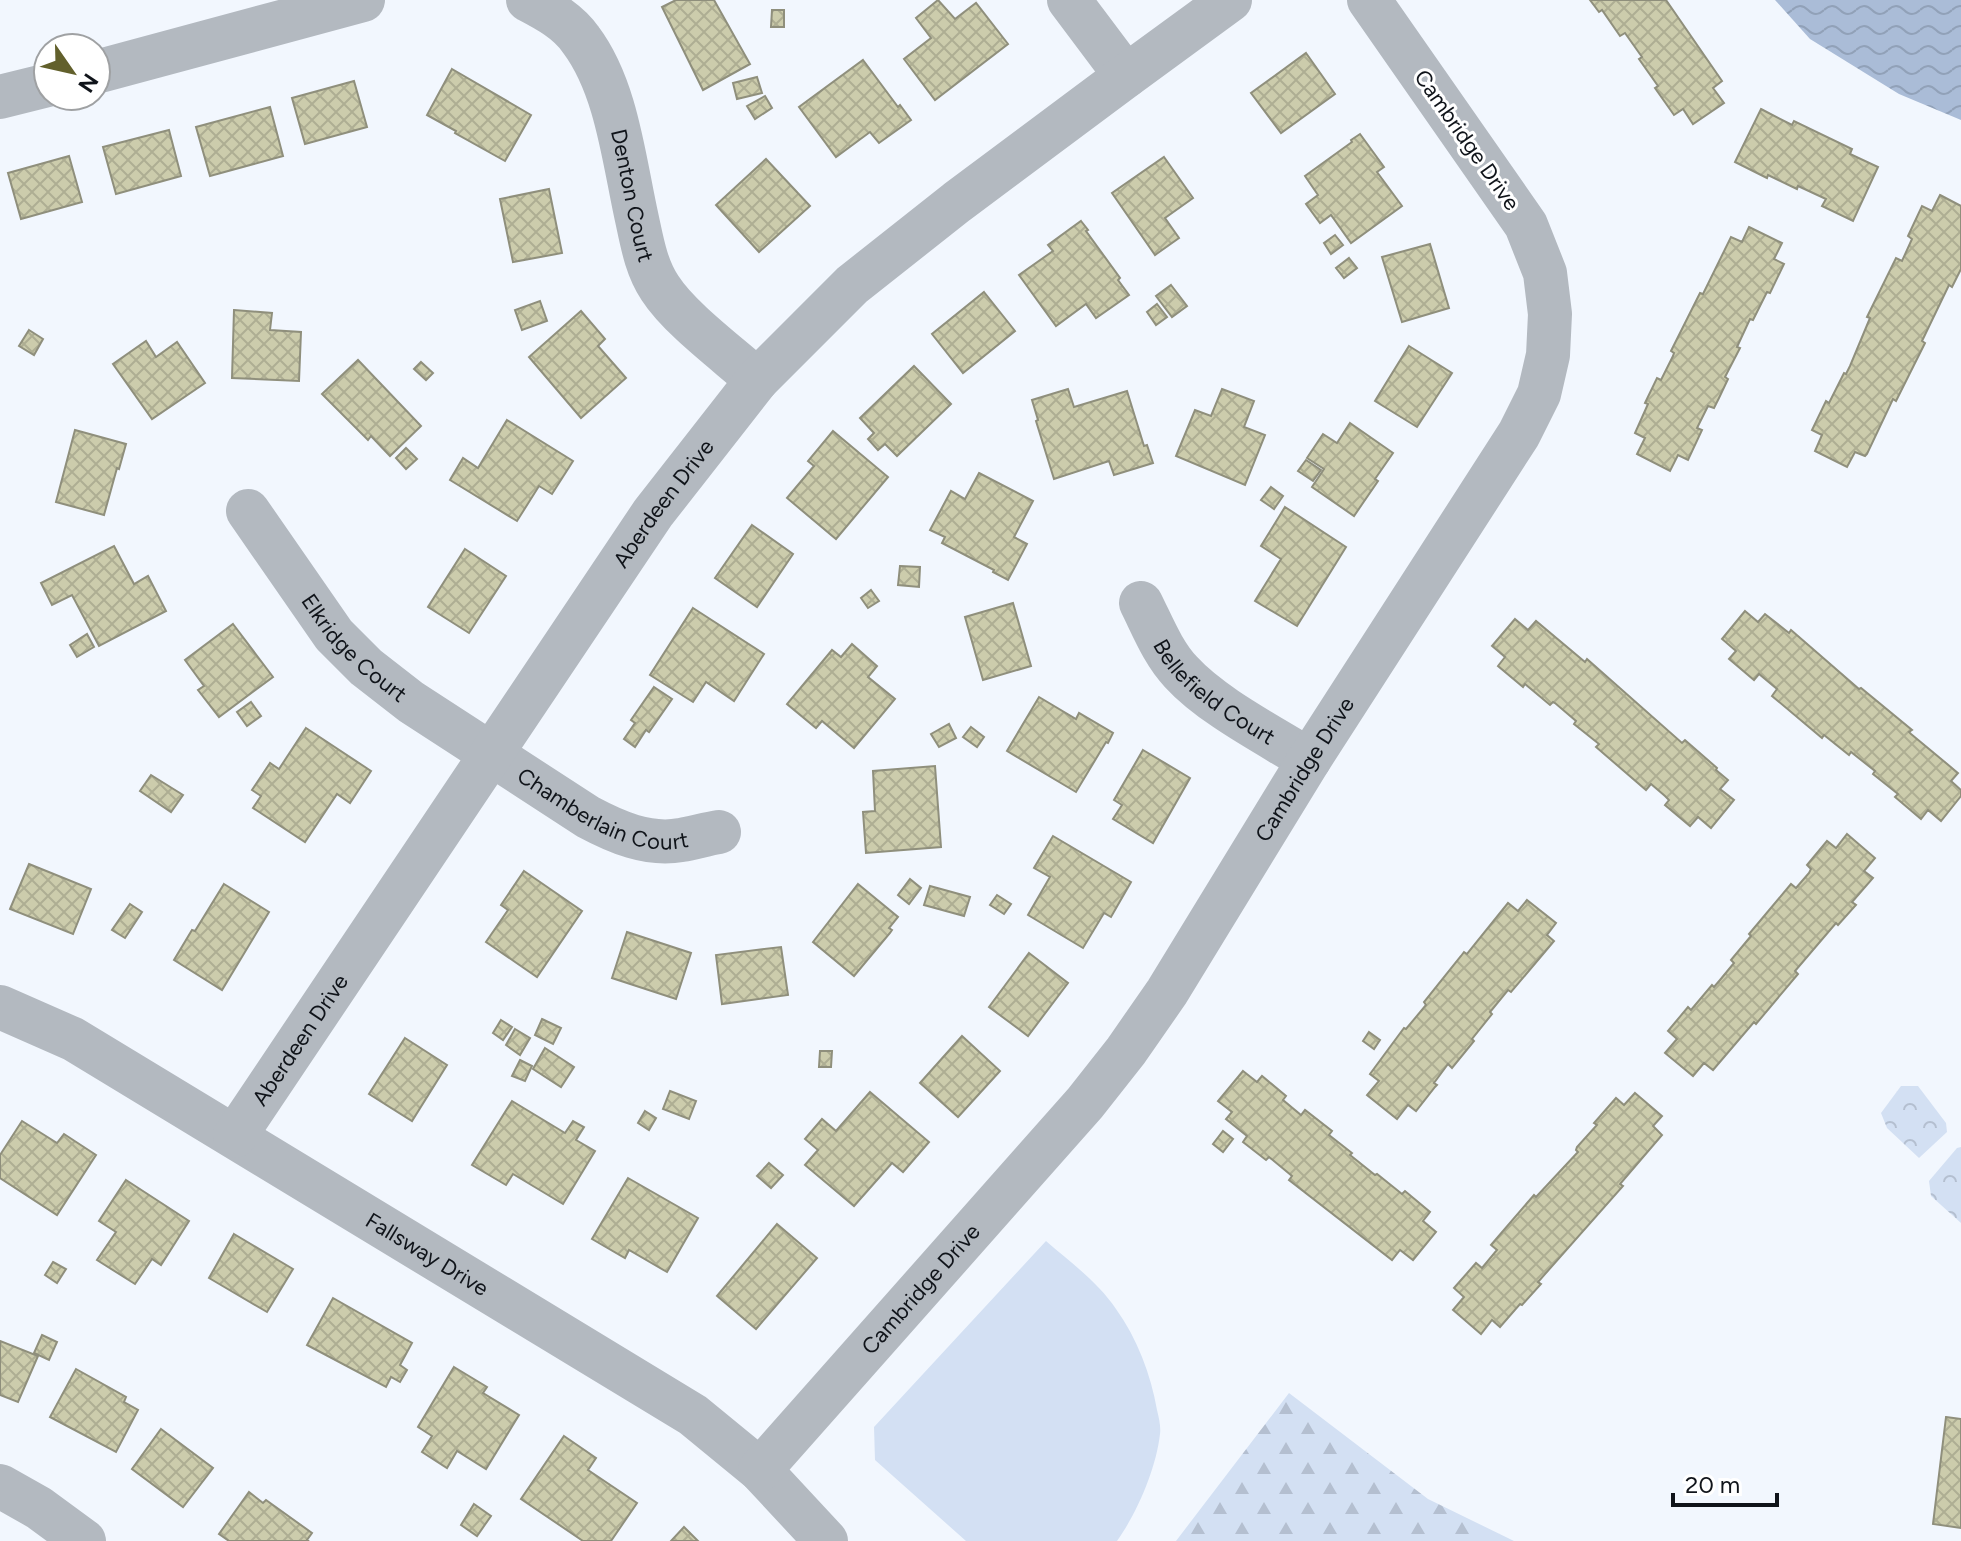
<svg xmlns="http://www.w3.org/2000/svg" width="1961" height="1541" font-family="Figtree,sans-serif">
	<defs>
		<pattern id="forest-firs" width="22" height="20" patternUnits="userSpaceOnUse" patternTransform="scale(2)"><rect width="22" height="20" fill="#d3e0f3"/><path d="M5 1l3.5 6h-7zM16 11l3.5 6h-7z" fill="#b4bfd0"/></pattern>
		<pattern id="park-crowns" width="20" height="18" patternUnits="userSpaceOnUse" patternTransform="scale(2)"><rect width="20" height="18" fill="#d3e0f3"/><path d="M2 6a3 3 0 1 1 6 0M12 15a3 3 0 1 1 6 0" fill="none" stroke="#b4bfd0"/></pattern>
		<pattern id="water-waves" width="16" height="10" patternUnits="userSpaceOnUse" patternTransform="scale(2)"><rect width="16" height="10" fill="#aabcd7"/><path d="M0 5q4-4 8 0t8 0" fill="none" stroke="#91a1b8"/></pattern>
		<pattern id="building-cross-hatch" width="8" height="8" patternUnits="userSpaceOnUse" patternTransform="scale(2)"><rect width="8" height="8" fill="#ccccac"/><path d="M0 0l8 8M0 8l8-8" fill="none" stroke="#aeae93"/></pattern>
	</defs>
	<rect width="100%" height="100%" fill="#f2f7fe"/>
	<!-- forest -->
	<path fill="url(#forest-firs)" d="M1289 1393 1428 1499 1514 1541H1176Z"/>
	<!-- park -->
	<g fill="url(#park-crowns)">
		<path d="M1901 1086H1918L1946 1123 1947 1132 1919 1158 1887 1128 1881 1113Z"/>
		<path d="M1961 1147V1223L1931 1196 1929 1181 1957 1148Z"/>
	</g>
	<!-- pitch -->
	<path fill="#d3e0f3" d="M1046 1241C1070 1262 1098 1282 1116 1309 1137 1338 1151 1375 1157 1410 1159 1418 1161 1427 1160 1434 1156 1469 1137 1513 1117 1541H966L875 1460 874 1427Z"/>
	<!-- water -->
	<path fill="url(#water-waves)" d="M1775 0H1961V120L1899 94 1810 39Z"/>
	<!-- building -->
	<g fill="url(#building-cross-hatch)" stroke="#8f8f7c" stroke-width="2">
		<path d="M676 0H714L750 64 703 90 662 7Z"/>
		<path d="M938 0 955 19 976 3 1008 44 935 100 904 59 931 38 916 18Z"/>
		<path d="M1590 0H1666L1722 81 1713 88 1724 103 1693 124 1683 109 1674 115 1655 88 1658 86 1639 59 1642 57 1625 33 1620 36 1602 10 1599 12Z"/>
		<path d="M772 10H784V27H771Z"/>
		<path d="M1306 53 1335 94 1281 133 1251 93Z"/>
		<path d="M863 60 898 107 900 105 911 120 879 143 870 132 836 157 799 107Z"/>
		<path d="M452 69 531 115 505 161 455 133 456 131 427 115Z"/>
		<path d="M757 77 762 93 737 99 733 83Z"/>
		<path d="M354 81 367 127 305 144 292 98Z"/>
		<path d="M765 96 772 108 755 119 747 106Z"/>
		<path d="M270 107 283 156 210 176 196 127Z"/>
		<path d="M1761 109 1792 125 1794 121 1852 149 1850 154 1878 167 1853 221 1822 206 1826 199 1798 186 1797 189 1768 175 1767 178 1735 162Z"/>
		<path d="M169 130 181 176 116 194 103 147Z"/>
		<path d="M1360 134 1384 167 1377 172 1402 206 1351 243 1331 215 1320 223 1306 204 1318 195 1305 176 1352 142 1351 140Z"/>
		<path d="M69 156 82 202 21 219 8 173Z"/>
		<path d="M1164 157 1193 198 1165 218 1179 238 1155 255 1112 193Z"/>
		<path d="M766 159 810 206 759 252 716 205Z"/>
		<path d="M549 189 562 253 513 262 500 199Z"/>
		<path d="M1940 195 1961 206V269L1952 287 1949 285 1922 341 1925 343 1896 401 1893 399 1867 454 1865 456 1855 452 1847 467 1815 451 1822 435 1812 430 1826 401 1829 403 1844 373 1846 374 1850 366 1870 318 1867 317 1896 258 1902 261 1912 239 1908 236 1922 206 1932 211Z"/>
		<path d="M1081 221 1088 230 1086 231 1120 278 1118 280 1129 295 1096 318 1086 304 1056 326 1019 275 1053 251 1048 245Z"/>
		<path d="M1749 227 1782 243 1774 259 1784 264 1770 293 1767 292 1753 320 1750 319 1737 347 1740 348 1725 377 1728 379 1719 398 1714 408 1708 406 1697 428 1702 430 1688 460 1678 455 1670 471 1637 454 1645 438 1635 433 1648 404 1645 403 1657 378 1661 380 1673 356 1674 353 1671 351 1700 293 1703 294 1731 237 1742 242Z"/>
		<path d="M1335 235 1343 245 1331 254 1324 243Z"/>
		<path d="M1430 244 1449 308 1402 322 1382 257Z"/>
		<path d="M1349 258 1357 268 1344 278 1336 268Z"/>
		<path d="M1171 285 1187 306 1172 317 1156 296Z"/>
		<path d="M984 292 1015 331 963 373 932 334Z"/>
		<path d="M540 301 547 321 522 330 515 310Z"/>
		<path d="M1157 304 1167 317 1156 325 1147 312Z"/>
		<path d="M234 310 272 313 270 330 301 332 299 381 232 378Z"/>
		<path d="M581 311 605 339 598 346 626 378 581 418 529 357Z"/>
		<path d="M29 330 43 339 34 355 19 346Z"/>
		<path d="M146 341 156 357 177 342 205 383 152 419 113 364Z"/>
		<path d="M1409 346 1452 373 1417 427 1375 401Z"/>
		<path d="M358 360 421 426 390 456 371 436 368 440 322 394Z"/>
		<path d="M421 362 433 373 426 380 414 369Z"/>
		<path d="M914 366 951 404 897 456 885 444 878 450 868 439 874 433 860 418Z"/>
		<path d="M1068 389 1074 407 1127 391 1144 446 1147 445 1153 463 1114 475 1109 461 1054 479 1036 421 1038 420 1032 400Z"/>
		<path d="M1222 389 1254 401 1244 427 1265 435 1245 485 1176 456 1195 410 1211 416Z"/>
		<path d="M507 420 573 461 552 494 539 486 517 521 450 480 463 458 478 468Z"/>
		<path d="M1350 423 1393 453 1375 479 1378 481 1354 516 1312 487 1324 469 1307 458 1323 434 1337 443Z"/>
		<path d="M75 430 126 444 119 469 117 468 104 515 56 502Z"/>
		<path d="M833 431 888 477 836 539 787 498 814 466 808 461Z"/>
		<path d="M406 448 417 459 406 469 396 458Z"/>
		<path d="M1306 460 1321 470 1313 481 1298 471Z"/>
		<path d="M979 473 1033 501 1014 537 1027 544 1008 580 993 572 994 570 942 543 945 537 930 530 951 491 965 499Z"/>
		<path d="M1271 487 1283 496 1274 509 1261 500Z"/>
		<path d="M1285 507 1346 547 1297 626 1255 601 1281 559 1261 546Z"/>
		<path d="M752 525 793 554 757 607 715 578Z"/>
		<path d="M114 546 134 584 148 576 166 611 99 646 72 595 52 605 41 583Z"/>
		<path d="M465 549 506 576 469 633 428 607Z"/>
		<path d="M900 566 920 567 919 587 898 585Z"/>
		<path d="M871 590 879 601 868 608 861 598Z"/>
		<path d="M1013 603 1031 666 983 680 965 617Z"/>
		<path d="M693 608 764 654 734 701 706 682 693 702 650 675Z"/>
		<path d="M1745 611 1758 622 1765 614 1789 633 1791 630 1859 689 1861 688 1912 730 1909 732 1911 734 1958 773 1951 781 1961 790V796L1941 821 1928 810 1921 819 1895 797 1898 794 1873 774 1875 771 1851 752 1849 755 1824 735 1822 738 1772 696 1777 689 1759 674 1754 680 1729 659 1736 651 1722 639Z"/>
		<path d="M1515 619 1528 630 1536 621 1585 662 1587 659 1682 743 1685 740 1717 768 1716 770 1728 780 1720 789 1734 800 1711 828 1698 817 1690 826 1665 805 1669 800 1665 796 1651 784 1646 790 1596 747 1599 744 1574 724 1576 721 1555 703 1553 702 1550 705 1525 684 1523 687 1498 666 1505 657 1492 646Z"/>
		<path d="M233 624 273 677 219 717 198 690 204 686 185 660Z"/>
		<path d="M87 634 94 647 77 657 70 645Z"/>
		<path d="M852 644 877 666 868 677 895 699 854 748 822 721 816 728 787 704 832 650 841 657Z"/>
		<path d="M654 687 672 699 649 732 646 730 635 747 624 739 635 723 631 720Z"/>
		<path d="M1039 697 1076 719 1079 713 1113 733 1108 743 1106 742 1076 792 1007 751Z"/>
		<path d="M251 702 261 716 247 726 237 712Z"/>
		<path d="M949 724 956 738 939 747 931 734Z"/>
		<path d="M971 727 984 737 977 747 963 737Z"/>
		<path d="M306 728 371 771 350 803 337 794 305 842 253 808 261 796 252 790 270 763 279 769Z"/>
		<path d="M1143 750 1190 778 1153 843 1113 819 1122 805 1114 800Z"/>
		<path d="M935 766 941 847 866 853 863 812 875 811 873 771Z"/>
		<path d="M151 775 183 795 171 812 140 791Z"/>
		<path d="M1847 834 1875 858 1864 871 1873 878 1852 902 1856 905 1838 925 1836 923 1795 971 1798 974 1756 1024 1754 1022 1713 1070 1704 1063 1693 1076 1665 1053 1677 1039 1668 1031 1688 1007 1691 1010 1712 985 1714 987 1720 980 1734 963 1731 960 1751 936 1749 934 1791 884 1796 888 1809 873 1811 869 1807 865 1827 841 1836 848Z"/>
		<path d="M1053 836 1131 882 1111 917 1104 913 1083 948 1028 915 1050 877 1034 868Z"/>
		<path d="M29 864 91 889 73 934 10 909Z"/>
		<path d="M524 871 582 911 537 977 486 942 508 910 501 905Z"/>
		<path d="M910 879 921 888 909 904 898 895Z"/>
		<path d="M224 884 269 912 222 990 174 960 192 930 195 931Z"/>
		<path d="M858 884 898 917 889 928 892 930 890 933 854 976 813 942Z"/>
		<path d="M930 886 970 897 964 916 924 905Z"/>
		<path d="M997 895 1011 904 1004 914 990 905Z"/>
		<path d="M1527 900 1556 923 1547 935 1554 941 1511 992 1508 990 1490 1012 1492 1014 1472 1039 1474 1041 1452 1068 1448 1064 1434 1083 1437 1085 1435 1087 1416 1111 1408 1105 1397 1119 1367 1095 1379 1081 1370 1074 1404 1028 1406 1029 1426 1005 1424 1002 1461 956 1464 952 1467 954 1508 903 1518 911Z"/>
		<path d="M130 904 142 912 125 938 112 930Z"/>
		<path d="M627 932 691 953 676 999 612 978Z"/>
		<path d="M781 947 788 995 722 1004 716 955Z"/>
		<path d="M1029 953 1068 983 1028 1036 989 1007Z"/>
		<path d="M542 1019 561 1028 553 1044 535 1035Z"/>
		<path d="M501 1020 512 1027 503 1040 493 1033Z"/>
		<path d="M515 1029 530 1038 520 1055 506 1045Z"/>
		<path d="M1369 1032 1380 1040 1374 1049 1363 1041Z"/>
		<path d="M962 1036 1000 1071 958 1117 920 1083Z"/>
		<path d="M405 1038 447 1065 412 1121 369 1094Z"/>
		<path d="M545 1048 574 1067 561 1087 533 1069Z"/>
		<path d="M820 1051H832L831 1067H819Z"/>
		<path d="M520 1060 532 1066 525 1081 512 1076Z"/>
		<path d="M1243 1071 1257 1082 1262 1076 1286 1096 1283 1100 1301 1115 1305 1110 1332 1131 1329 1135 1352 1153 1350 1155 1375 1175 1377 1174 1402 1194 1405 1191 1430 1212 1423 1221 1436 1232 1413 1260 1400 1250 1392 1260 1289 1180 1292 1176 1269 1157 1266 1160 1243 1142 1247 1136 1226 1119 1232 1112 1218 1101Z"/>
		<path d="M670 1091 696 1101 689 1119 663 1109Z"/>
		<path d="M870 1092 929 1142 903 1172 892 1163 854 1206 805 1165 818 1150 805 1139 822 1119 836 1131Z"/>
		<path d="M1635 1093 1662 1116 1653 1126 1662 1135 1620 1184 1623 1186 1538 1282 1541 1284 1522 1305 1520 1304 1500 1327 1492 1320 1481 1334 1453 1310 1464 1297 1454 1288 1476 1263 1482 1268 1497 1250 1491 1245 1534 1195 1536 1197 1578 1152 1576 1150 1577 1147 1597 1125 1594 1123 1616 1098 1624 1105Z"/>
		<path d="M512 1101 565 1133 573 1121 584 1127 576 1140 595 1151 563 1204 513 1174 506 1185 472 1165Z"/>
		<path d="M645 1111 656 1118 649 1130 638 1123Z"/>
		<path d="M22 1121 57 1143 64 1134 96 1155 57 1215 0 1178V1155Z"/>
		<path d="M1223 1131 1233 1139 1223 1152 1213 1144Z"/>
		<path d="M769 1163 783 1175 771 1188 757 1176Z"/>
		<path d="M628 1178 698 1218 667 1272 629 1250 625 1258 592 1239Z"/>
		<path d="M126 1180 189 1221 161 1265 152 1259 135 1284 97 1260 116 1232 99 1221Z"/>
		<path d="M777 1224 817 1258 756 1329 717 1296Z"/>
		<path d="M234 1234 293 1269 267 1312 209 1278Z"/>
		<path d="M53 1262 66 1269 57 1283 45 1275Z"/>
		<path d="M333 1298 412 1343 400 1365 407 1370 400 1382 391 1377 386 1387 307 1345Z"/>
		<path d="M42 1335 57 1342 49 1360 34 1353Z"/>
		<path d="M0 1341 38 1356 18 1402 0 1395Z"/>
		<path d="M454 1367 487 1387 483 1393 519 1415 486 1469 457 1451 447 1468 422 1452 432 1436 418 1427Z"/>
		<path d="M76 1369 126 1397 124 1402 138 1410 116 1452 50 1417Z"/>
		<path d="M1946 1417 1961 1419V1528L1933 1524Z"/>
		<path d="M161 1429 213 1468 183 1507 132 1469Z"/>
		<path d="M564 1436 596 1458 588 1470 637 1503 611 1541H583L521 1499Z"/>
		<path d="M249 1492 263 1503 266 1500 312 1533 307 1540 309 1541H229L219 1534Z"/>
		<path d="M474 1504 491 1516 477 1536 461 1525Z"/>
		<path d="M684 1527 698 1541H671Z"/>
	</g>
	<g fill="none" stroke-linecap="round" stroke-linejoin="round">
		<!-- minor -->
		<g stroke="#b3b9c0" stroke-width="44">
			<path id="s1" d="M528 0C547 10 568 21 581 40 617 88 624 161 637 219 642 242 646 267 660 288 680 319 728 354 757 380"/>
			<path d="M1069 0 1126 76"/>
			<path d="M96 72 363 0"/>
			<path d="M0 97 48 85"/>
			<path id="s2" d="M248 511 334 635 366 667 411 702 588 817C616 832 648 846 681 840 694 838 706 834 719 832"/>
			<path id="s3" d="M1141 603C1153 627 1163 653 1181 672 1212 706 1269 735 1309 760"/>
			<path id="s4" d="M0 1007 73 1039 693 1415 760 1470 826 1541"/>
			<path id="s5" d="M235 1136 653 513 757 380 852 285 957 202 1126 76 1230 0"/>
			<path id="s6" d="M760 1470 1085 1103 1126 1051 1167 992 1309 760 1519 434 1539 394 1548 355 1550 314 1545 273 1526 225 1369 0"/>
			<path d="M0 1486 39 1508 84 1541"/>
		</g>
	</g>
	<g text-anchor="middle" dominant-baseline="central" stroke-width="6" stroke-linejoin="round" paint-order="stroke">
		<!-- street labels -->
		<g font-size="22" fill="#10141a" stroke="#fff">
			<text transform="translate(1467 140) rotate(55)">Cambridge Drive</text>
			<text stroke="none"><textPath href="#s1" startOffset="232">Denton Court</textPath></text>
			<text stroke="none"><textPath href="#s5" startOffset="764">Aberdeen Drive</textPath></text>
			<text stroke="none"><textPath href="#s2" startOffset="174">Elkridge Court</textPath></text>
			<text stroke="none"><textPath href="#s3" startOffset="118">Bellefield Court</textPath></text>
			<text stroke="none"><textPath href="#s6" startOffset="890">Cambridge Drive</textPath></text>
			<text stroke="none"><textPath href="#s2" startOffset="476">Chamberlain Court</textPath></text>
			<text stroke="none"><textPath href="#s5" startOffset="116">Aberdeen Drive</textPath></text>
			<text stroke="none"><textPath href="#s4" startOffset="494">Fallsway Drive</textPath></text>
			<text stroke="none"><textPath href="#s6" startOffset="242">Cambridge Drive</textPath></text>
		</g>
	</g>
	<!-- north arrow -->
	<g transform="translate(72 72) rotate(124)"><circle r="38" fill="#ffffff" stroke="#9fa1a3" stroke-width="2"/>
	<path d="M0-6L14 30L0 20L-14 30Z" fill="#62602c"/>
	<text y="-12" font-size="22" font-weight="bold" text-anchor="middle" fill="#10141a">N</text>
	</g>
	<!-- scale -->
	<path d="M1673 1493v12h104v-12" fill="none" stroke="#10141a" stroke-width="4"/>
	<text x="1685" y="1493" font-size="24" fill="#10141a" stroke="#ffffff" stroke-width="6" paint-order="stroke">20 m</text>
</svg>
